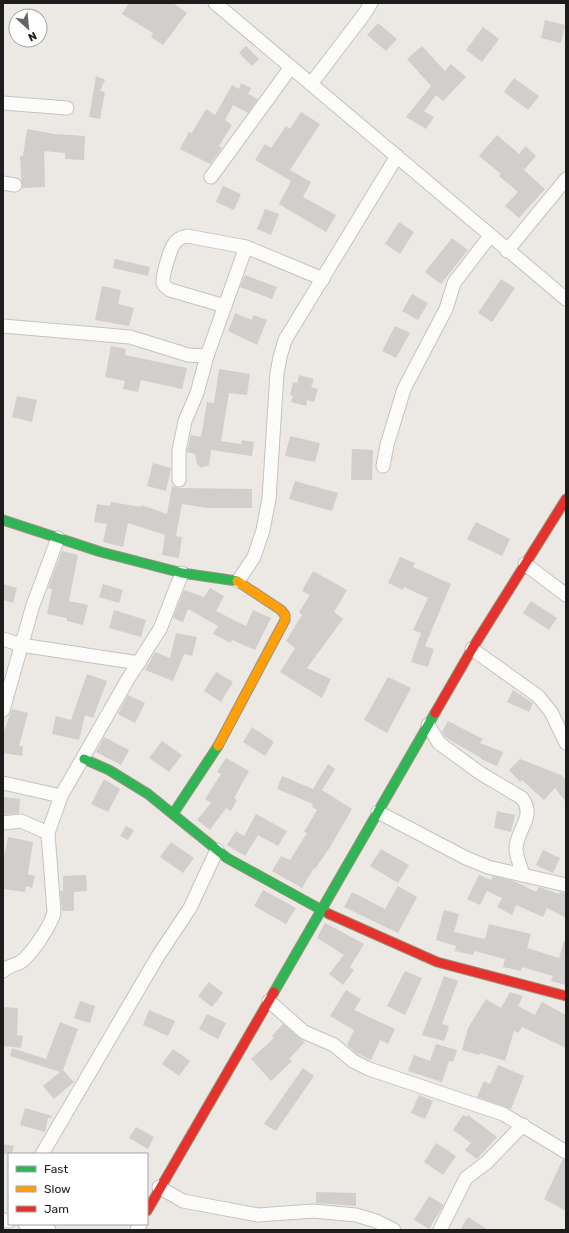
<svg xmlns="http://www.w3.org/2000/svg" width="569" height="1233" font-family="Rubik,sans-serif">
	<rect width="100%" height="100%" fill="#ece8e4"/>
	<!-- building -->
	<g fill="#d2cecb">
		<path d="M129 3H173L187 13 163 45 151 37 153 33 122 14Z"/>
		<path d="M545 20 565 25 561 43 541 38Z"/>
		<path d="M378 23 397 39 386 51 367 35Z"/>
		<path d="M483 27 499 39 482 62 466 50Z"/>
		<path d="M246 46 259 59 252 66 239 53Z"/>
		<path d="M422 46 445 71 451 64 466 77 443 101 436 95 424 111 434 117 426 129 406 117 431 86 407 59Z"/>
		<path d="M96 76 105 80 100 91 105 92 100 119 89 117Z"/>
		<path d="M514 78 539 96 528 110 504 92Z"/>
		<path d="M241 83 251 88 248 94 258 99 248 113 233 105 225 120 232 125 219 146 222 148 210 164 180 149 189 132 192 133 206 109 215 115 232 85 239 89Z"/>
		<path d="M301 112 320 124 290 170 311 182 303 197 336 215 326 232 279 204 291 181 255 160 265 144 271 148 286 126 290 129Z"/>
		<path d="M27 129 54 134 85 136 84 160 65 159V153L44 151 45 187 22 188 20 156H23Z"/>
		<path d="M497 135 519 154 526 146 536 156 524 170 545 189 519 218 505 206 518 192 499 176 501 174 479 156Z"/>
		<path d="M223 186 241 194 234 210 216 202Z"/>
		<path d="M265 209 279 214 271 235 257 229Z"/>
		<path d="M399 222 414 232 400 254 385 244Z"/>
		<path d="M452 238 468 250 441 284 425 272Z"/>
		<path d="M115 259 150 267 148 276 113 268Z"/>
		<path d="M245 275 277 287 272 299 240 287Z"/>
		<path d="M501 279 515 288 492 322 478 313Z"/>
		<path d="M102 286 121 290 118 304 134 308 129 326 95 320Z"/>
		<path d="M412 294 428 303 418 320 402 311Z"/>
		<path d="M235 313 252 320 253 315 267 320 257 345 228 331Z"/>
		<path d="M395 326 410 333 396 358 382 351Z"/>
		<path d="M111 346 126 349 125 355 187 368 182 389 141 380 138 392 123 389 125 381 105 377Z"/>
		<path d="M219 369 250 374 247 395 229 393 221 441 241 444 242 440 254 442 252 456 211 450 209 465 201 468 197 464 195 454 187 452 191 435 201 437 207 402 214 403Z"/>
		<path d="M299 375 314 379 311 387 318 389 314 402 307 400 306 406 291 402 293 396 290 395 293 382 297 383Z"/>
		<path d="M17 396 37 400 32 422 12 417Z"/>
		<path d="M290 436 320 443 315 462 285 456Z"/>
		<path d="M352 449 373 450 372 480H351Z"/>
		<path d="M153 463 171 468 166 491 147 486Z"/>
		<path d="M295 481 338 493 332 511 289 499Z"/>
		<path d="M172 486 179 488 252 489V508H207L182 504 176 536 182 537 179 558 162 555 165 535 128 523 123 547 103 542 107 524 94 522 97 504 110 506 111 502 141 507V505L167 514Z"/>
		<path d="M476 522 510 539 502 556 467 539Z"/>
		<path d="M62 551 78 555 69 601 88 605 83 625 67 621V618L47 614 52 589 48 588Z"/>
		<path d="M400 557 415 563 413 567 451 584 425 646 434 649 428 667 411 662 421 633 413 630 428 598 404 587 403 590 388 583Z"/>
		<path d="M313 571 347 590 334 612 343 619 307 668 331 679 322 698 280 672 295 648 286 641 302 615 299 612 310 595 302 591Z"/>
		<path d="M3 584 17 588 13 603 3 600Z"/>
		<path d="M103 584 123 590 119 603 99 597Z"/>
		<path d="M210 588 224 596 216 611 246 626 253 610 271 618 255 650 232 640 231 643 213 634 218 626 188 609 183 622 173 618 184 590 204 597Z"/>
		<path d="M531 601 557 618 549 630 523 613Z"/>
		<path d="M114 610 146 620 141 637 109 628Z"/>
		<path d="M176 633 197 637 192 656 184 654 173 681 145 670 155 652 170 658Z"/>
		<path d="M216 672 233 682 221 702 204 691Z"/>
		<path d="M87 674 107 681 93 718 85 715 79 740 52 734 56 716 71 720Z"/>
		<path d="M388 677 411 688 387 733 364 720Z"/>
		<path d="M513 690 533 703 529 712 507 702Z"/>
		<path d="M128 695 145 703 135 723 118 714Z"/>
		<path d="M12 709 28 713 19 746H23L22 756 3 753V734Z"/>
		<path d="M448 721 483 739 480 743 503 752 497 766 481 759V758L445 737 442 732Z"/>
		<path d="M252 727 274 742 265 756 243 742Z"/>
		<path d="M104 737 129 750 121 765 96 752Z"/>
		<path d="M162 741 182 755 169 772 149 758Z"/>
		<path d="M226 758 249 771 234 798 237 800 231 811 226 808 210 830 197 820 211 803 205 799 221 774 217 772Z"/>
		<path d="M520 759 561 775 566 780V802L555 788 544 800 522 780 520 782 509 770Z"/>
		<path d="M328 764 335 769 322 790 352 809 330 847 315 869 314 868 302 888 272 871 281 856 290 860 307 833 304 832 317 810 312 807 313 804 277 789 282 776 313 789Z"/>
		<path d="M104 779 120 789 108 812 91 804Z"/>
		<path d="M3 797 20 799 19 813 3 815Z"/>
		<path d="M497 811 515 815 511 832 494 828Z"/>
		<path d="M256 814 287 831 278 846 258 835 245 856 227 845 236 831 244 836Z"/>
		<path d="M126 826 134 830 128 840 120 836Z"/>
		<path d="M8 837 33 842 28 874 35 876 32 888 26 886 25 892 3 889V861Z"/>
		<path d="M171 842 194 858 183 873 160 857Z"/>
		<path d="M381 849 409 865 398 883 370 866Z"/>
		<path d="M543 850 560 858 553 873 536 865Z"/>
		<path d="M86 875 87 891 74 892V911H62L60 891H63V876Z"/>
		<path d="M479 875 491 880 493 876 514 881 536 892 539 887 559 894 560 892 566 893V918L547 908 543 917 516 905 512 915 497 907 502 898 487 891 480 905 467 899Z"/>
		<path d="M398 886 417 897 398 933 344 907 352 892 385 909Z"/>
		<path d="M263 890 296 908 286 924 254 906Z"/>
		<path d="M444 910 459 914 454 932 485 939 489 924 531 934 527 948 559 958 564 941H566V985L551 981 553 976 522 967 521 971 503 967 505 959 474 951 473 955 455 951 456 946 436 940Z"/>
		<path d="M325 923 364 944 350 967 354 970 343 985 329 974 344 955 317 938Z"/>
		<path d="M405 971 422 978 405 1015 387 1006Z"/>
		<path d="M444 976 458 981 442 1024 449 1026 444 1041 422 1035Z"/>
		<path d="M209 982 223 993 212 1007 198 996Z"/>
		<path d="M346 990 361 999 354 1010 395 1029 388 1044 380 1040 371 1060 356 1053 347 1045 354 1030 330 1016Z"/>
		<path d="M510 992 523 996 518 1006 535 1015 542 1002 566 1015V1048L522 1027 518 1033 514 1031 505 1061 480 1053 479 1055 462 1050 468 1028 486 999 501 1008Z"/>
		<path d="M80 1001 95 1006 90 1023 74 1018Z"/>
		<path d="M3 1007 18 1008 17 1035 23 1036 21 1048 3 1046Z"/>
		<path d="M149 1010 175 1021 168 1036 143 1025Z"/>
		<path d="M207 1014 226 1023 218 1039 199 1029Z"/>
		<path d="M60 1022 78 1029 63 1070 74 1082 54 1099 43 1086 60 1072 10 1056 12 1048 46 1059Z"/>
		<path d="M283 1024 305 1042 289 1059 292 1061 271 1081 251 1059 274 1038 272 1036Z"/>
		<path d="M436 1044 457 1050 453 1062 449 1061 442 1082 408 1071 414 1055 430 1061Z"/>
		<path d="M173 1049 190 1061 179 1076 162 1064Z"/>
		<path d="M498 1065 524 1076 511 1109 477 1097 484 1081 490 1084Z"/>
		<path d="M303 1068 314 1076 276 1131 264 1124Z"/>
		<path d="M419 1095 433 1101 425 1119 411 1113Z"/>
		<path d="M25 1108 52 1116 51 1118H48L45 1132 20 1125Z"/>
		<path d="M463 1115 467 1117 468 1115 497 1137 477 1159 465 1150 471 1143 453 1130Z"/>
		<path d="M136 1127 154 1137 148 1149 129 1138Z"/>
		<path d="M436 1143 456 1156 443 1175 424 1162Z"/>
		<path d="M3 1144 14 1146 12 1154H3Z"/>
		<path d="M563 1159 566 1160V1211L544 1199Z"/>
		<path d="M316 1192 356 1193V1206L316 1203Z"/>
		<path d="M429 1196 444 1205 429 1229 414 1220Z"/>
		<path d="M468 1217 488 1230H460Z"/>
	</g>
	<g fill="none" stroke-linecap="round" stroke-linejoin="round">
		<defs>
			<g id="street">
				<path d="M215 3 566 299"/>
				<path d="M311 84 365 13 371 3"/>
				<path d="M3 103 67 108"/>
				<path d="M211 177 291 67"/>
				<path d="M3 183 15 185"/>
				<path d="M507 251 566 179"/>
				<path d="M225 306 170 290C167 288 164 286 163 283 162 277 170 249 174 244 177 239 182 237 187 236L246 247 323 279"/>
				<path d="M3 326 130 337 188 355 207 356"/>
				<path d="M383 466 387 445 404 389 446 309 454 283 490 236"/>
				<path d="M179 480V451L185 421 197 393 207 356 246 247"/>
				<path d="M525 564 566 595"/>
				<path d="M238 581 254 557 263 530 269 499 277 373 280 357 285 340 397 156"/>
				<path d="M3 639 21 645 139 663"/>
				<path d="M472 649 538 696 551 712 566 743"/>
				<path d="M3 710 33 605 58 538"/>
				<path d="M428 725 439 743 480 773 522 798C536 817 517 829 516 848 516 857 521 867 523 875"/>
				<path d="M3 783 61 796"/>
				<path d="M378 812 466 858 488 867 566 885"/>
				<path d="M3 823 21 821 48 833"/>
				<path d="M3 971C8 965 13 966 19 963 30 957 52 924 54 912L48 833 61 796 128 679 160 629 182 573"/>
				<path d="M269 1001 304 1032 334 1045 353 1061 369 1069 503 1114 566 1152"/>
				<path d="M42 1154 158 956 190 908 217 850"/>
				<path d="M159 1187 183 1201 258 1215 313 1211 356 1215 376 1221 394 1230"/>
				<path d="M3 1220 9 1221"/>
				<path d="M25 1224 49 1230"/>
				<path d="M137 1230 140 1224"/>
				<path d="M440 1230 466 1178 486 1163 523 1125"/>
			</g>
			<g id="fast">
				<path d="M3 520 101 552 182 573 237 581"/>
				<path d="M84 759 109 770 148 794 227 858 329 914"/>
				<path d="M173 814 218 746"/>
				<path d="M274 992 435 713"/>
			</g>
			<path id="slow" d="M218 746 285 620V615L281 610 237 581"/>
			<g id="jam">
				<path d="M435 713 472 649 566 499"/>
				<path d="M329 914 437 962 566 996"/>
				<path d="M147 1211 274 992"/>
			</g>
		</defs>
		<!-- street casing -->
		<use href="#street" stroke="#c4c3c1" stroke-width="15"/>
		<!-- fast casing -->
		<use href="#fast" stroke="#96947c" stroke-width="11"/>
		<!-- slow casing -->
		<use href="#slow" stroke="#96947c" stroke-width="11"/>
		<!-- jam casing -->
		<use href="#jam" stroke="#96947c" stroke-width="11"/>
		<!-- street -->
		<use href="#street" stroke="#fcfcfb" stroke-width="13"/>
		<!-- fast -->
		<use href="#fast" stroke="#30b455" stroke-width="9"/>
		<!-- slow -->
		<use href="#slow" stroke="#ff9f0a" stroke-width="9"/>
		<!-- jam -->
		<use href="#jam" stroke="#e5322d" stroke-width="9"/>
	</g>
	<!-- border -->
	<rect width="569" height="1233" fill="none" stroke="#1d1d1d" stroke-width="8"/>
	<!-- legend -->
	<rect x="8" y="1153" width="140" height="72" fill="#ffffff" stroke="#a5a5a5"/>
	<rect x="16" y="1166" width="20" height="6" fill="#30b455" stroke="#a5a5a5"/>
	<text x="44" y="1173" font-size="12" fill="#1d1d1d">Fast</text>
	<rect x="16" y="1186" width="20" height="6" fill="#ff9f0a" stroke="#a5a5a5"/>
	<text x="44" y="1193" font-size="12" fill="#1d1d1d">Slow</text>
	<rect x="16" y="1206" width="20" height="6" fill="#e5322d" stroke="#a5a5a5"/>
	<text x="44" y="1213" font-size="12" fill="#1d1d1d">Jam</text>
	<!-- north arrow -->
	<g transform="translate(28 28) rotate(153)"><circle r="19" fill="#ffffff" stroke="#a5a5a5"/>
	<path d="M0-3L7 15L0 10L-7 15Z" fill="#656463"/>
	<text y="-6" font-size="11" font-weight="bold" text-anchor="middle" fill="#1d1d1d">N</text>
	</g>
</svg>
